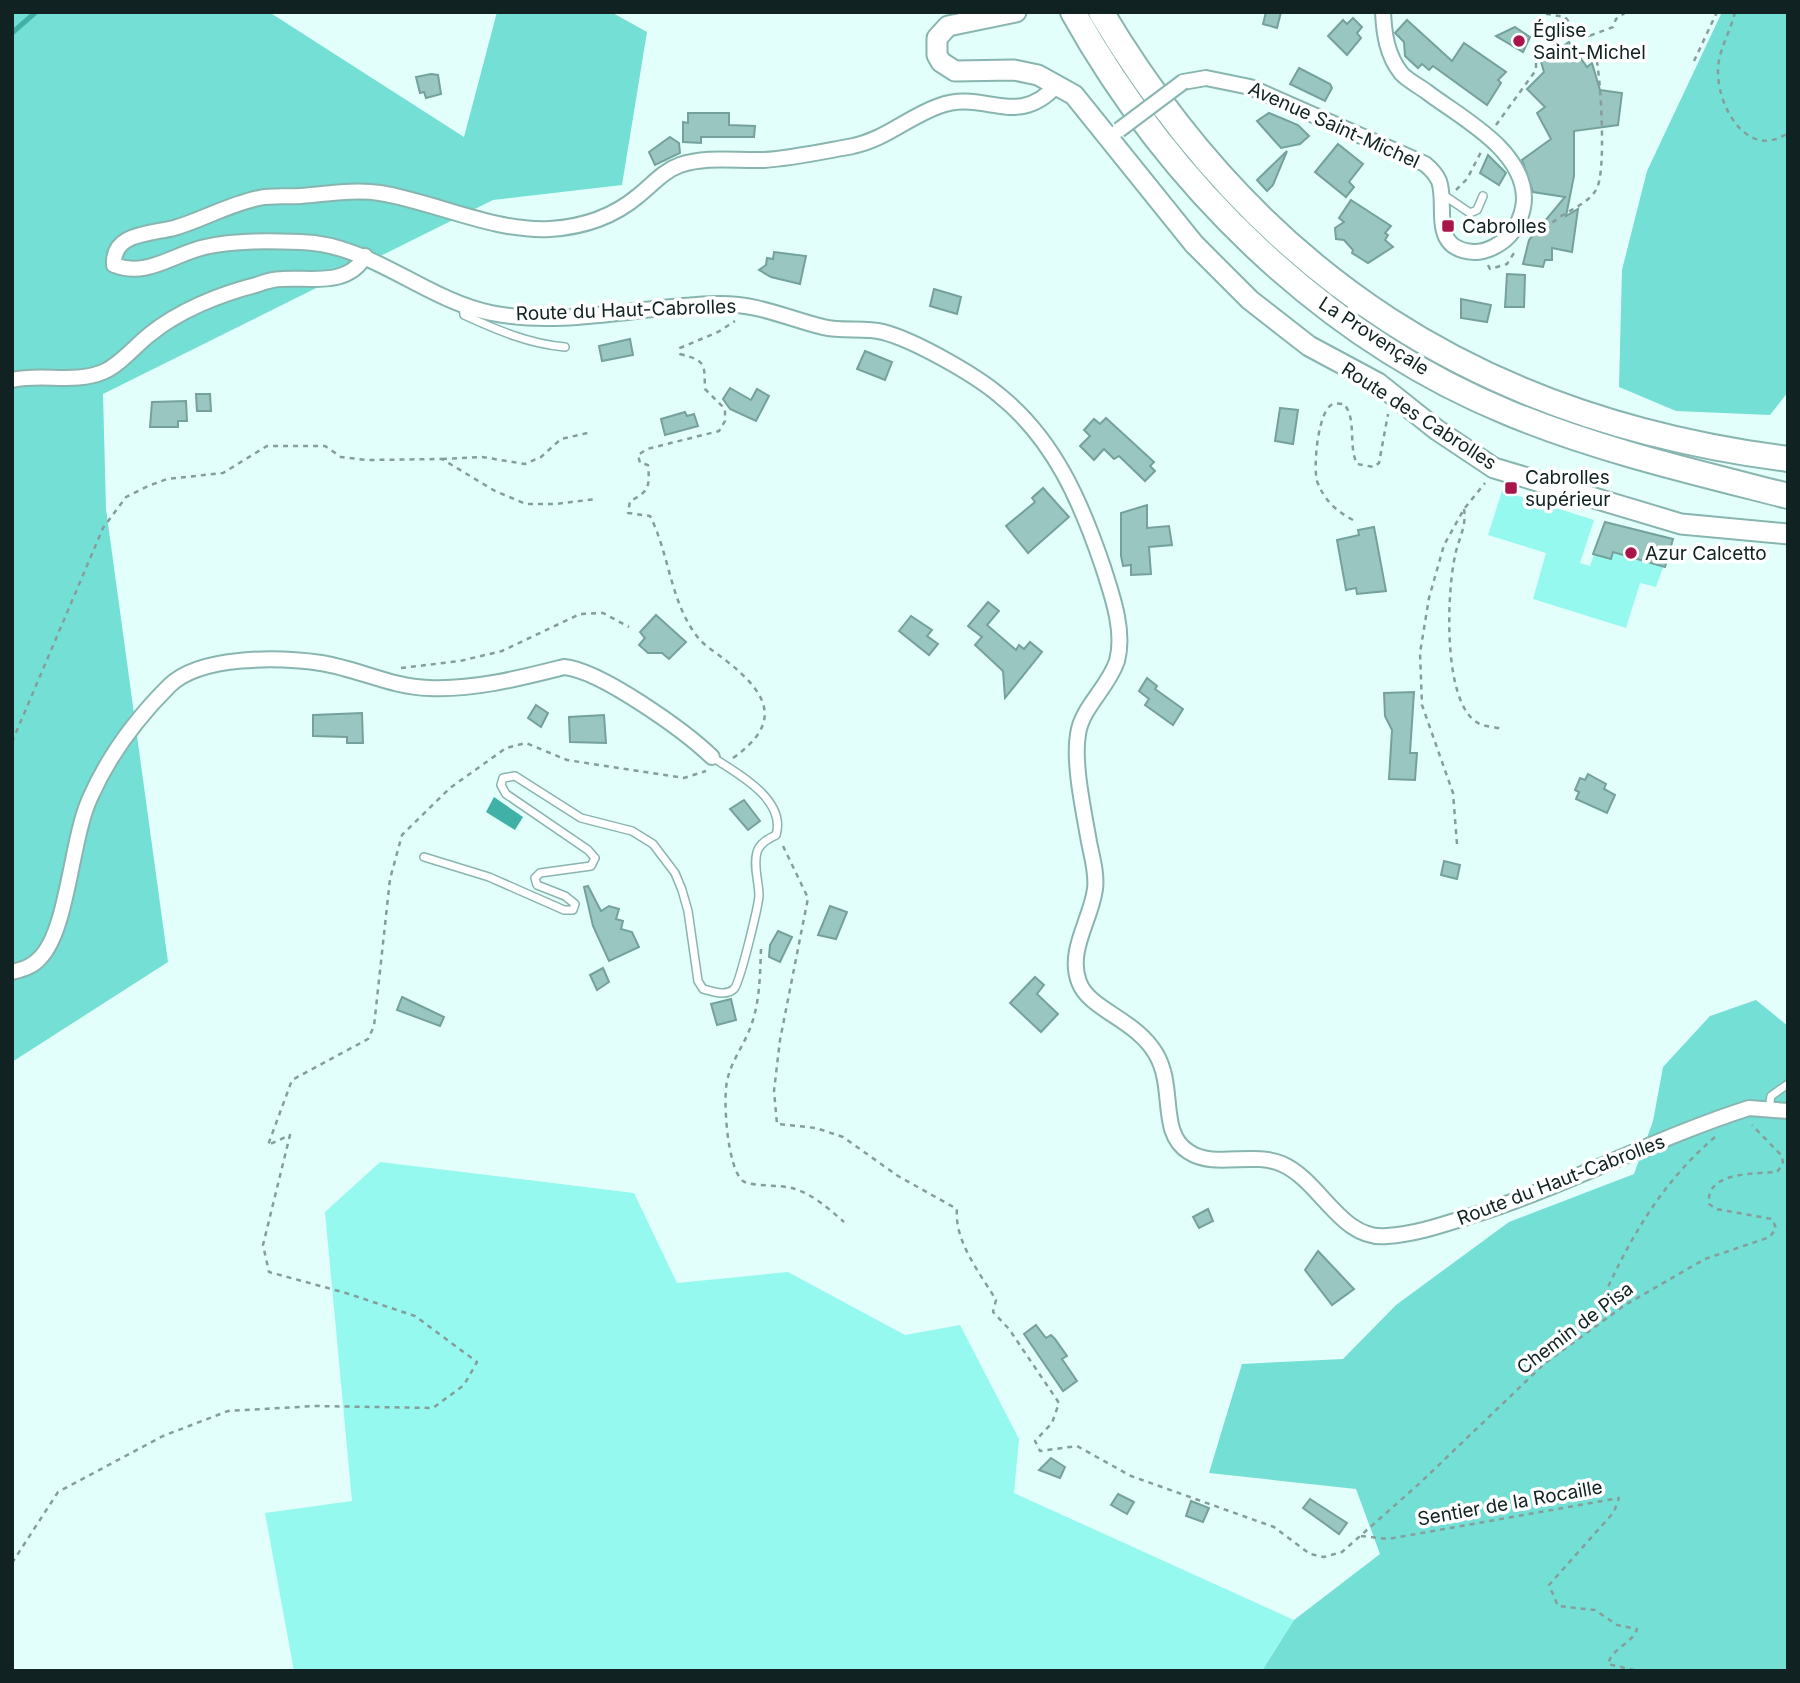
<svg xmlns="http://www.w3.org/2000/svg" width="1800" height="1683" font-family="Inter,sans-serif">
	<rect width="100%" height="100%" fill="#e3fffb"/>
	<!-- green -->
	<g fill="#96f9ef">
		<path d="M1502 491 1594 520 1580 563 1590 566 1605 522 1673 539 1656 587 1640 583 1626 628 1533 599 1546 553 1488 535Z"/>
		<path d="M380 1162 634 1193 677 1283 788 1272 905 1335 960 1325 1019 1439 1014 1493 1294 1620 1262 1671H294L265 1513 352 1501 325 1212Z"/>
	</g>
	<!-- forest -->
	<g fill="#74dfd5">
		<path d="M12 12H269L464 137 497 12H611L647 32 622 185 493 200 103 394 106 509 168 962 12 1062Z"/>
		<path d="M1722 12H1788V392L1770 415 1676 411 1619 387 1622 270 1647 171Z"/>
		<path d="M1756 1000 1788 1026V1671H1262L1294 1620 1380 1554 1356 1489 1209 1473 1242 1364 1343 1359 1396 1305 1509 1222 1634 1174 1653 1121 1663 1067 1710 1016Z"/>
	</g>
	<!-- water -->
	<path fill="#41b1a8" d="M494 797 523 817 515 830 486 812Z"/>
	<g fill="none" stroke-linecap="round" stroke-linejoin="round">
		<!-- stream -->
		<path stroke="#41b1a8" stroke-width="5" d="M12 33 36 12"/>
	</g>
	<!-- building -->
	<g fill="#99c6c1" stroke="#75a19c" stroke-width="2">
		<path d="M1266 12H1281L1277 28 1263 24Z"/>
		<path d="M1353 18 1362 27 1357 33 1361 38 1347 55 1328 36 1343 20 1347 24Z"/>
		<path d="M1407 20 1452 61 1464 43 1506 72 1498 80 1501 83 1487 105 1433 66 1429 70 1422 64 1418 68 1405 56 1404 42 1395 33Z"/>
		<path d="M1515 27 1530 37 1523 52 1496 36Z"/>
		<path d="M1569 42 1587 67 1592 63 1600 90 1622 93 1618 125 1574 131V176L1566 216 1578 209 1572 252 1552 248V260H1545L1543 267 1523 264 1529 240 1565 197 1533 192 1522 160 1551 139 1537 113 1545 107 1527 89 1544 72 1541 62Z"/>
		<path d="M1299 68 1330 84 1332 88 1325 101 1290 84Z"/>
		<path d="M431 74 438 75 441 94 426 98 424 92 420 93 416 77Z"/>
		<path d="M688 113H729V125L755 126 754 137H701V143L683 142V122L688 123Z"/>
		<path d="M1269 113 1298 125 1309 136 1300 144 1281 148 1257 121Z"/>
		<path d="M670 137 679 143 680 153 655 165 649 152Z"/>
		<path d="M1338 144 1363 164 1349 182 1354 187 1346 197 1315 172Z"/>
		<path d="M1287 151 1273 185 1267 191 1257 180Z"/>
		<path d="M1488 155 1506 173 1499 185 1480 173Z"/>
		<path d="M1351 200 1391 226 1385 233 1388 235 1385 240 1393 247 1368 263 1352 253 1353 250 1344 240 1336 239 1335 228 1344 222 1339 218Z"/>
		<path d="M774 252 806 256 800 284 771 277 759 270 766 265 767 258 773 259Z"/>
		<path d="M1507 274 1525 275 1524 307H1505Z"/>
		<path d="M934 289 961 297 957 314 930 306Z"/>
		<path d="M1461 299 1491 305 1487 322 1461 318Z"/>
		<path d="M630 339 633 355 602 361 599 346Z"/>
		<path d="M865 351 892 362 885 380 857 369Z"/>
		<path d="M730 388 751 400 757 389 769 396 756 421 730 409 723 399Z"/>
		<path d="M196 394H210L211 411H197Z"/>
		<path d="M186 401 187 421H178V427H150L152 402Z"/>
		<path d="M1280 408 1298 410 1293 444 1275 441Z"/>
		<path d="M685 412 687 416 694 414 698 426 665 435 661 419Z"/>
		<path d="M1106 418 1154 462 1150 466 1155 471 1145 481 1119 456 1114 459 1104 449 1094 460 1080 446 1090 436 1084 430 1094 419 1100 424Z"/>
		<path d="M1043 488 1069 517 1028 553 1006 526 1035 502 1032 498Z"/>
		<path d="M1147 505V528L1169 526 1172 545 1149 547 1151 574 1131 575V565L1123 566 1121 556V513Z"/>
		<path d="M1605 522 1673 539 1665 567 1613 552 1611 559 1593 554Z"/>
		<path d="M1374 527 1386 591 1357 594 1356 588 1346 590 1337 540 1359 535 1358 530Z"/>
		<path d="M988 602 999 611 987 625 1016 650 1019 645 1024 649 1030 642 1042 652 1005 698 1003 671 975 645 982 637 968 626Z"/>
		<path d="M656 615 686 642 669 659 662 653H648L639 645 645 638 640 632Z"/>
		<path d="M911 616 932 630 927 636 938 644 929 655 899 631Z"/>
		<path d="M1147 678 1157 686 1155 689 1183 709 1173 725 1145 705 1149 699 1139 691Z"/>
		<path d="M1414 692 1410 753H1417L1415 780 1389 779 1392 730 1385 716 1384 693Z"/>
		<path d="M536 705 548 713 541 727 528 718Z"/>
		<path d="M362 713 363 743H347V737L313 736V715Z"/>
		<path d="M604 715 606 743 570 742 569 717Z"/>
		<path d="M1588 774 1606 784 1604 789 1615 795 1607 813 1576 799 1579 792 1575 790 1580 778 1585 780Z"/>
		<path d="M744 800 760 821 748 830 730 809Z"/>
		<path d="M1444 861 1460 865 1457 879 1441 875Z"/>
		<path d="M588 886 601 911 609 906 619 909 616 919 623 921 621 929 632 932 639 947 609 961 593 926 584 887Z"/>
		<path d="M830 906 847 912 836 939 818 935Z"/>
		<path d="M778 931 792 937 780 962 769 957 770 945Z"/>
		<path d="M603 968 609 982 597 990 590 975Z"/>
		<path d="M1035 977 1044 985 1037 994 1058 1014 1041 1032 1010 1003Z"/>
		<path d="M402 997 444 1017 440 1026 397 1010Z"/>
		<path d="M731 999 736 1020 717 1025 711 1004Z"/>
		<path d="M1208 1209 1213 1221 1199 1228 1193 1217Z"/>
		<path d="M1318 1251 1354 1289 1332 1305 1305 1270Z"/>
		<path d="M1036 1325 1046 1338 1051 1335 1055 1339 1067 1356 1062 1359 1077 1381 1063 1391 1024 1334Z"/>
		<path d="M1051 1458 1065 1467 1060 1478 1039 1470Z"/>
		<path d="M1118 1494 1134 1502 1127 1514 1111 1505Z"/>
		<path d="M1310 1499 1347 1523 1339 1534 1303 1508Z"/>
		<path d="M1191 1501 1209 1508 1203 1522 1186 1516Z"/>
	</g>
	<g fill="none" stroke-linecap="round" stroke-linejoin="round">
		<defs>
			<g id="lane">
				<path d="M1442 194 1470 213 1477 210 1483 196"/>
				<path d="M463 305 464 315C497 330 529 344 565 347"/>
				<path d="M424 857 489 877 564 910H573L575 904 565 896 537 885 535 878 540 873 591 866 595 858 588 850 506 794 501 785 503 778 515 776 581 818 632 831 653 844 675 873 682 890 688 911 698 981 703 989C712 991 725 997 734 989 740 983 758 907 759 896 759 882 753 866 757 852 760 843 768 839 776 835 787 799 735 772 712 757"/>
				<path d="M1769 1108 1771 1096 1788 1084"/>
			</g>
			<g id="street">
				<path d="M1183 82 1206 78 1250 87 1425 164C1431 169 1436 174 1439 181 1448 206 1428 250 1475 252 1486 252 1500 245 1508 237 1517 228 1524 212 1524 198 1523 149 1461 118 1427 92 1419 86 1407 80 1401 73 1387 55 1384 34 1383 12"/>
				<path d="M1057 85C1016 130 985 89 939 106 908 117 886 139 853 146 825 151 793 158 764 160 736 161 707 156 680 165 663 171 652 185 638 196 613 217 582 227 550 229 494 232 435 202 380 193 354 189 327 194 301 196 287 197 272 195 259 198 229 204 202 220 174 228 150 234 112 233 114 265 147 278 173 254 205 247 236 240 270 241 301 242 371 244 423 299 491 313 566 328 643 305 718 304 756 303 787 318 823 327 843 332 864 327 883 332 914 340 974 374 999 395 1054 439 1081 502 1103 567 1112 595 1125 631 1117 661 1108 688 1082 707 1078 734 1073 764 1084 812 1089 842 1092 857 1097 874 1095 889 1091 920 1067 951 1079 982 1089 1010 1136 1019 1156 1054 1176 1088 1158 1133 1189 1152 1215 1169 1253 1151 1282 1164 1321 1181 1341 1241 1387 1236 1419 1234 1450 1222 1480 1213 1572 1183 1658 1137 1749 1108L1788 1111"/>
				<path d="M12 380C42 373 74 384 103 372 120 365 135 346 149 335 178 311 220 294 256 285 264 282 273 279 282 279 311 277 348 287 365 256"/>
				<path d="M12 972C23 969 32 967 40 958 68 930 71 839 90 798 108 757 137 718 169 686 200 655 280 657 321 663 359 669 391 687 429 688 475 690 520 678 564 667 600 670 685 731 712 757"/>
			</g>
			<path id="secondary" d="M1016 12 948 26 937 38V55L941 62 955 71 1014 70 1038 75 1074 95 1194 244 1250 300 1309 346 1378 383 1437 430 1494 468 1681 524 1788 534"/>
			<g id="highway">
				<path d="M1073 12C1170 186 1324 337 1509 413 1599 450 1694 472 1788 496"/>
				<path d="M1101 12C1259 277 1482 420 1788 459"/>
			</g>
		</defs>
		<!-- lane casing -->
		<use href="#lane" stroke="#88b5b0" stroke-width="10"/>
		<!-- street casing -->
		<use href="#street" stroke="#88b5b0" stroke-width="18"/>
		<!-- secondary casing -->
		<use href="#secondary" stroke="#88b5b0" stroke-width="23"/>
		<!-- highway casing -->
		<use href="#highway" stroke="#88b5b0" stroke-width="28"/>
		<!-- path -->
		<g stroke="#869e9b" stroke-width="2.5" stroke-dasharray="5 5" stroke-linecap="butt">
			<path d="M1536 12 1565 17 1579 34"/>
			<path d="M1735 12C1730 34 1717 51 1718 74 1719 110 1749 160 1788 133"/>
			<path d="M1694 61 1717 12"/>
			<path d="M1496 125 1536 70V61L1564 37 1589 36 1613 27 1616 19 1626 12"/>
			<path d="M1456 190 1467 179 1481 152"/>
			<path d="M1535 226 1543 222 1550 225C1563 211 1588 206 1597 188 1606 169 1601 85 1597 62 1595 53 1590 45 1589 36"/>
			<path d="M1488 265 1490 269 1507 264 1514 253"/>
			<path d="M442 459 482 457 525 464 541 457 561 439 592 432"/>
			<path d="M1464 509C1467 526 1458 540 1455 556 1447 591 1442 703 1478 723 1485 727 1496 727 1504 729"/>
			<path d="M1353 520C1336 511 1324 500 1317 481 1313 467 1318 409 1333 404 1335 403 1341 404 1344 404 1357 419 1348 446 1357 464L1374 467 1379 463 1388 414"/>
			<path d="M401 668 460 661 502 651 580 614 603 613 629 627"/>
			<path d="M12 742 103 528 126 497 148 486 167 479 223 473 267 446H325L341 457 367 460 442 459 495 491 526 504H555L596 499"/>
			<path d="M733 758C784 722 768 693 724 659 715 652 703 645 696 635 670 600 669 553 650 516L628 513 630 501C649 492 650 486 648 465L640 463 638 455 647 449 719 431 725 421V409L705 389C704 364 707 361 680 354V348L718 332 735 321"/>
			<path d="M1457 844 1453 793 1422 705 1420 653 1429 598 1444 545 1464 509 1485 483"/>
			<path d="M783 846 808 898 780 1040 774 1091 777 1124 816 1128 843 1137 898 1176 957 1209C954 1241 980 1273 996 1300L993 1312 1009 1329 1059 1403 1052 1423 1035 1441 1040 1451 1077 1446 1131 1476 1274 1527 1310 1554 1324 1557 1342 1552 1420 1483 1544 1364 1625 1305 1705 1259 1770 1237 1776 1228 1772 1219 1716 1209 1709 1204C1705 1171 1755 1174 1777 1172L1783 1164 1782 1156 1752 1125"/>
			<path d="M761 949C760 974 760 999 752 1023 746 1042 733 1058 728 1077 722 1095 727 1169 743 1181 751 1187 781 1184 795 1189 814 1195 829 1209 844 1222"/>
			<path d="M1588 1332C1620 1257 1652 1191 1715 1137"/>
			<path d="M1361 1536 1388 1539 1619 1498 1614 1512 1549 1585 1558 1606 1595 1610 1617 1625 1637 1629C1632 1644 1612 1648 1608 1664L1638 1671"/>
			<path d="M12 1563 58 1492 163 1436 228 1411 315 1406 433 1408 464 1385 477 1362 415 1316 346 1293 269 1272 263 1245 290 1135 268 1145 292 1080 368 1039 374 1026 390 879 402 835 450 788 506 748 526 743 567 760 684 778 706 771"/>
		</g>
		<!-- lane -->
		<use href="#lane" stroke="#fff" stroke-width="7"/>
		<!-- street -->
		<use href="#street" stroke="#fff" stroke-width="14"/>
		<!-- secondary -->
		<use href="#secondary" stroke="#fff" stroke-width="19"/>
		<!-- highway -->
		<use href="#highway" stroke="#fff" stroke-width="24"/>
		<defs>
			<path id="street-bridge" d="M1119 130 1183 82"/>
		</defs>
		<!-- street-bridge casing -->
		<use href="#street-bridge" stroke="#88b5b0" stroke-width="18" stroke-linecap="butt"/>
		<!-- street-bridge -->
		<use href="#street-bridge" stroke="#fff" stroke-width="14"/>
	</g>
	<!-- markers -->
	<g fill="#a9154a" stroke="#fff" stroke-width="2.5">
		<circle cx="1519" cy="41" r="7"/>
		<rect x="1441" y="219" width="14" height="14" rx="3.5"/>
		<rect x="1504" y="481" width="14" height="14" rx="3.5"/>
		<circle cx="1631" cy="553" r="7"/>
	</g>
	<g text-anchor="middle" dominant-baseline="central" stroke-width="7" stroke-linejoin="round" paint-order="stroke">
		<!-- poi labels -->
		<g font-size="19" fill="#102221" stroke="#fff" text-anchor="start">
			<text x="1533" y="30">Église<tspan x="1533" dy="22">Saint-Michel</tspan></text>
			<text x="1462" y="226">Cabrolles</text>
			<text x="1525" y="477">Cabrolles<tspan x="1525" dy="22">supérieur</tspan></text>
			<text x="1645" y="553">Azur Calcetto</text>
		</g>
		<!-- street labels -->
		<g font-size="19" fill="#102221" stroke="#fff">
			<text transform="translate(1334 125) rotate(24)">Avenue Saint-Michel</text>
			<text transform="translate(626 310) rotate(-2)">Route du Haut-Cabrolles</text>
			<text transform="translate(1374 336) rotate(33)">La Provençale</text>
			<text transform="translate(1419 416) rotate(33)">Route des Cabrolles</text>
			<text transform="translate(1561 1180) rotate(-21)">Route du Haut-Cabrolles</text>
			<text transform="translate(1575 1328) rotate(-37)">Chemin de Pisa</text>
			<text transform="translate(1510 1503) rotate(-10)">Sentier de la Rocaille</text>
		</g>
	</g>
	<!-- border -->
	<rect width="1800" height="1683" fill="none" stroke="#102221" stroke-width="28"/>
</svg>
